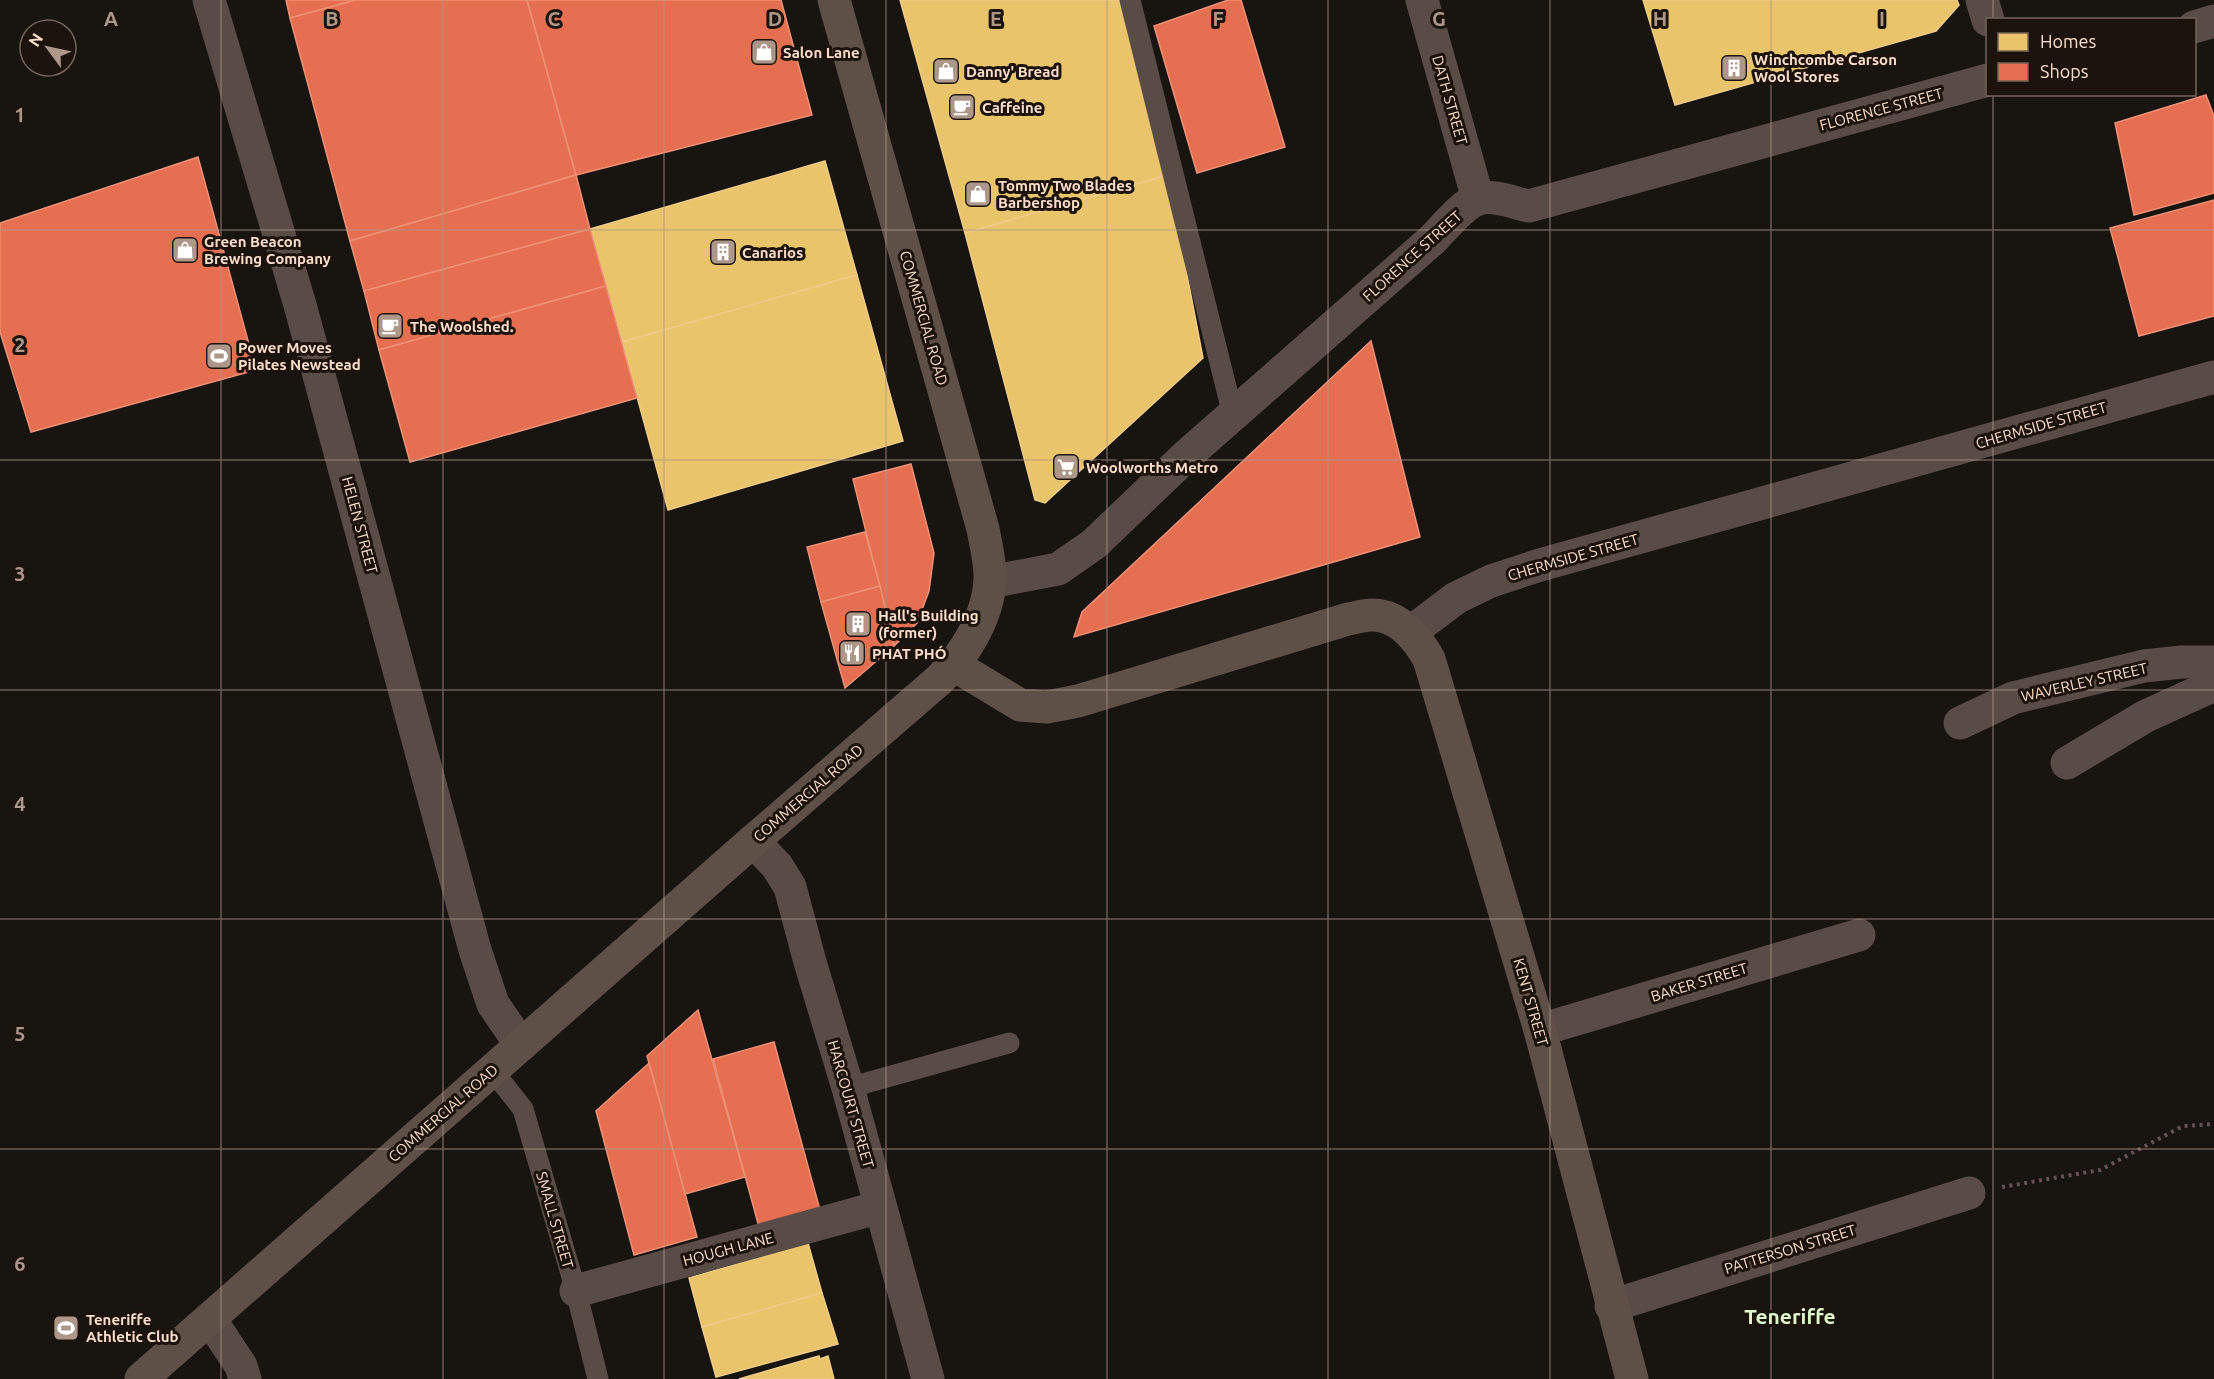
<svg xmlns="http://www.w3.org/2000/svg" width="2214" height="1379" font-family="Ubuntu,sans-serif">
	<rect width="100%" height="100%" fill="#181410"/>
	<!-- homes -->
	<g fill="#e9c46a" stroke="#efcc86" stroke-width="1.5">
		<path d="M900 0H1119L1168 175 965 233Z"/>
		<path d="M1643 0H1957L1959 5 1936 31 1675 105Z"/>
		<path d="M825 161 857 275 622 342 590 229Z"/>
		<path d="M1168 175 1203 358 1045 503 1035 500 965 233Z"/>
		<path d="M857 275 903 441 668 510 622 342Z"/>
		<path d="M808 1243 822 1293 702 1327 689 1278Z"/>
		<path d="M822 1293 838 1344 716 1377 702 1327Z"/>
		<path d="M819 1356 820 1359 828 1356 834 1379H739Z"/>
	</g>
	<!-- shops -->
	<g fill="#e76f51" stroke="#ee9075" stroke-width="1.5">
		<path d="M286 0H356L290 18Z"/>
		<path d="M356 0H527L576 175 350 241 290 18Z"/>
		<path d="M527 0H781L812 115 576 175Z"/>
		<path d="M1228 0H1241L1285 147 1197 173 1154 26Z"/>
		<path d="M2206 95 2214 116V193L2134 215 2115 123Z"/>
		<path d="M198 157 256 370 31 432 0 332V223Z"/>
		<path d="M576 175 590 229 364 291 350 241Z"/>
		<path d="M2214 200V316L2139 336 2110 228Z"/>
		<path d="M590 229 606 286 379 350 364 291Z"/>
		<path d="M606 286 637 398 410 462 379 350Z"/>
		<path d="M1371 341 1420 537 1074 637 1082 612Z"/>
		<path d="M911 464 934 553 929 591 917 623 894 646 853 479Z"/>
		<path d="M865 532 880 586 821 602 807 547Z"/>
		<path d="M880 586 894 646 845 688 821 602Z"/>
		<path d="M698 1010 745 1177 685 1194 647 1056Z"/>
		<path d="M774 1042 820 1210 759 1227 713 1059Z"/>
		<path d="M649 1063 697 1237 634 1255 596 1111Z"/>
	</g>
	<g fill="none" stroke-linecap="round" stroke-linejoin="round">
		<!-- path -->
		<path stroke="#665057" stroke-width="4" stroke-dasharray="3 4.5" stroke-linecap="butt" d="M2002 1187 2100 1170 2183 1126 2214 1124"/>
		<!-- lane -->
		<g stroke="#594b45" stroke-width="21">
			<path d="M1130 0 1233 415"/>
			<path d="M492 1070 523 1109 576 1291 598 1379"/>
			<path d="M848 1088 1009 1043"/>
		</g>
		<!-- street -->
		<g stroke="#594b45" stroke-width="33">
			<path d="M209 0 300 305 475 950 493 1004 521 1045"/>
			<path d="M1422 0 1478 199"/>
			<path d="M1982 0 1988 20"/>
			<path d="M2194 27 2214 21"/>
			<path d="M990 582 1058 569 1094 544 1185 457 1432 240C1444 228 1463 204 1478 199 1493 194 1514 203 1529 206L1988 80"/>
			<path d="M1411 632 1456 598 1491 581 1540 565 2214 377"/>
			<path d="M1960 723 2013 698 2144 666 2182 662H2214"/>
			<path d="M2067 763 2146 716 2214 685"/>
			<path d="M753 841 777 866 790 887 810 962 848 1088 928 1379"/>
			<path d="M1540 1030 1859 935"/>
			<path d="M576 1291 880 1207"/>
			<path d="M1611 1306 1969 1193"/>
			<path d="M210 1319 241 1366 245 1379"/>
		</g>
		<!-- secondary -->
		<g stroke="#5f5047" stroke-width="33">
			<path d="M954 665 1020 705 1047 707 1078 701 1348 619C1355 618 1364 615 1371 615 1398 614 1417 638 1429 659L1540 1030 1632 1379"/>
			<path d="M141 1379 753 841 939 680C964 656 988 617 990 581 991 564 986 546 983 529L834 0"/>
		</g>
	</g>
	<!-- grid -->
	<path fill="none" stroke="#ad9788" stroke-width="1.5" stroke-opacity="0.55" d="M221 0V1379M443 0V1379M664 0V1379M886 0V1379M1107 0V1379M1328 0V1379M1550 0V1379M1771 0V1379M1993 0V20M1993 94V1379M0 230H2214M0 460H2214M0 690H2214M0 919H2214M0 1149H2214"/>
	<!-- icons -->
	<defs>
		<symbol id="shop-square" viewBox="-11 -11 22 22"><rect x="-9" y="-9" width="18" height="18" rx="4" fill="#ad9788" stroke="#1c130c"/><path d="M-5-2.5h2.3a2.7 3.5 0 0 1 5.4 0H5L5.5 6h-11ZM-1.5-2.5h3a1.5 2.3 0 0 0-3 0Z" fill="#fff"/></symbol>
		<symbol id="building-square" viewBox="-11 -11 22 22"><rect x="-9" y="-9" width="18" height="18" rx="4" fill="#ad9788" stroke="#1c130c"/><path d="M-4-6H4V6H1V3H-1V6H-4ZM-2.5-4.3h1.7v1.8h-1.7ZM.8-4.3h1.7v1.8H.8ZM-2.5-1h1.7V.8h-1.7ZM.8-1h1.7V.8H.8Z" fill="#fff"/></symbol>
		<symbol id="cafe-square" viewBox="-11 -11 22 22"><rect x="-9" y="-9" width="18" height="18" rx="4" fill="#ad9788" stroke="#1c130c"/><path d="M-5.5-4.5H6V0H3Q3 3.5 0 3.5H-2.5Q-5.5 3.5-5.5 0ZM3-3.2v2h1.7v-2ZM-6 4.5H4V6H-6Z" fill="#fff"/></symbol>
		<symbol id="stadium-square" viewBox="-11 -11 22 22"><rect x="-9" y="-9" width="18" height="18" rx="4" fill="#ad9788" stroke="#1c130c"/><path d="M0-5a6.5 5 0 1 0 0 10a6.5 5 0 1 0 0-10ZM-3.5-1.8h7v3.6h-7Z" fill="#fff"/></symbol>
		<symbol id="supermarket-square" viewBox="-11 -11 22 22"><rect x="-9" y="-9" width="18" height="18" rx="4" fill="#ad9788" stroke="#1c130c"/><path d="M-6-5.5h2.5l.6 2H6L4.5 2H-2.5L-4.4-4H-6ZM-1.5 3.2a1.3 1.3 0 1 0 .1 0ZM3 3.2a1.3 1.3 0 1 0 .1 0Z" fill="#fff"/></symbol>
		<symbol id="restaurant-square" viewBox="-11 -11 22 22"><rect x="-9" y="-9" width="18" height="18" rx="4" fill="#ad9788" stroke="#1c130c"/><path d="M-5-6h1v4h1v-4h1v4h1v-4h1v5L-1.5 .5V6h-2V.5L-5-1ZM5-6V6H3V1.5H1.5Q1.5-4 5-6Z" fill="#fff"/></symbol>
	</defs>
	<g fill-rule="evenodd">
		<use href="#shop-square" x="749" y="37" width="30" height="30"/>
		<use href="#building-square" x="1719" y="53" width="30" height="30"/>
		<use href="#shop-square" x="931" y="56" width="30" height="30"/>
		<use href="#cafe-square" x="947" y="92" width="30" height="30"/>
		<use href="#shop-square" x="963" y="179" width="30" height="30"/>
		<use href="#shop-square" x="170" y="235" width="30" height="30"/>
		<use href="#building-square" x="708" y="237" width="30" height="30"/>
		<use href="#cafe-square" x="375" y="311" width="30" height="30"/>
		<use href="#stadium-square" x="204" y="341" width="30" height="30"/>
		<use href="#supermarket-square" x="1051" y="452" width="30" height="30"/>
		<use href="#building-square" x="843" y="609" width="30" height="30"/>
		<use href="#restaurant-square" x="837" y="638" width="30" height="30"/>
		<use href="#stadium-square" x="51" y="1313" width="30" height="30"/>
	</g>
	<g text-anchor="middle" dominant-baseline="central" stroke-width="6" stroke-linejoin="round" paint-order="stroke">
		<!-- poi labels -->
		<g font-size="15" font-weight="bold" fill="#fdddc9" stroke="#1c130c" text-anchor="start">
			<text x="783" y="52">Salon Lane</text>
			<text x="1754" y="59">Winchcombe Carson<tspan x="1754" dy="17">Wool Stores</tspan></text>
			<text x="966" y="71">Danny' Bread</text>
			<text x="982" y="107">Caffeine</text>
			<text x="998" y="185">Tommy Two Blades<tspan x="998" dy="17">Barbershop</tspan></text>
			<text x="204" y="241">Green Beacon<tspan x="204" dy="17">Brewing Company</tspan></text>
			<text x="742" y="252">Canarios</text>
			<text x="410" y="326">The Woolshed.</text>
			<text x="238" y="347">Power Moves<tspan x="238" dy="17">Pilates Newstead</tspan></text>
			<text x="1086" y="467">Woolworths Metro</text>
			<text x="878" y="615">Hall's Building<tspan x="878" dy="17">(former)</tspan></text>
			<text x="872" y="653">PHAT PHÓ</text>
			<text x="86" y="1319">Teneriffe<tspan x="86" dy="17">Athletic Club</tspan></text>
		</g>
		<!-- street labels -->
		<g font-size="15" fill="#fdddc9" stroke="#1c130c">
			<text transform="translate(1450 100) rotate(74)">DATH STREET</text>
			<text transform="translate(1881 109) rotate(-15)">FLORENCE STREET</text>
			<text transform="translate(1412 256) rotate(-42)">FLORENCE STREET</text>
			<text transform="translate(924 318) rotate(74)">COMMERCIAL ROAD</text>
			<text transform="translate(2041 425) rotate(-16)">CHERMSIDE STREET</text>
			<text transform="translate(360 525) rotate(75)">HELEN STREET</text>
			<text transform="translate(1573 557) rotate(-16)">CHERMSIDE STREET</text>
			<text transform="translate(2084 682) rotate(-13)">WAVERLEY STREET</text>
			<text transform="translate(808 793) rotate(-41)">COMMERCIAL ROAD</text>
			<text transform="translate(1699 982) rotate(-17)">BAKER STREET</text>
			<text transform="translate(1531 1002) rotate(74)">KENT STREET</text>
			<text transform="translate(851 1104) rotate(74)">HARCOURT STREET</text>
			<text transform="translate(443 1113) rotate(-41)">COMMERCIAL ROAD</text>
			<text transform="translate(555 1220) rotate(74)">SMALL STREET</text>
			<text transform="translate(728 1249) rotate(-15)">HOUGH LANE</text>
			<text transform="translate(1790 1249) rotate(-17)">PATTERSON STREET</text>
		</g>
		<!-- district labels -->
		<g font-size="21" font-weight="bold" fill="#ddfdcb" stroke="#1c130c">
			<text x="1790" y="1316">Teneriffe</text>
		</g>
	</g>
	<g font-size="20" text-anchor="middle" font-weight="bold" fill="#ad9788" stroke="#1c130c" stroke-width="6" stroke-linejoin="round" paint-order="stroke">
		<text x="111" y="26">A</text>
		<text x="332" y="26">B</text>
		<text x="554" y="26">C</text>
		<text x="775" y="26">D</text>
		<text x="996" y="26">E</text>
		<text x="1218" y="26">F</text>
		<text x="1439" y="26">G</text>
		<text x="1660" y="26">H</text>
		<text x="1882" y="26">I</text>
		<text x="20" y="122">1</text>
		<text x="20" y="352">2</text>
		<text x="20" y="581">3</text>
		<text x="20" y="811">4</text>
		<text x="20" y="1041">5</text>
		<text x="20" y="1271">6</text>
	</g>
	<!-- legend -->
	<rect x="1986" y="18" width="210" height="78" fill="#1c130c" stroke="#766458" stroke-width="1.5"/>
	<rect x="1998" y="33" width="30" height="18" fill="#e9c46a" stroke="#766458" stroke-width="1.5"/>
	<text x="2040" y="48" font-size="18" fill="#fdddc9">Homes</text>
	<rect x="1998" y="63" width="30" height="18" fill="#e76f51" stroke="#766458" stroke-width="1.5"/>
	<text x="2040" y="78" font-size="18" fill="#fdddc9">Shops</text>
	<!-- north arrow -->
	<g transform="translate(48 48) rotate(303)"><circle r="28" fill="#1c130c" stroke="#766458" stroke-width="1.5"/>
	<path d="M0-4.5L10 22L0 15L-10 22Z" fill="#ad9788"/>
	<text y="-9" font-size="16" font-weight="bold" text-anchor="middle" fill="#fdddc9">N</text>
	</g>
</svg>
